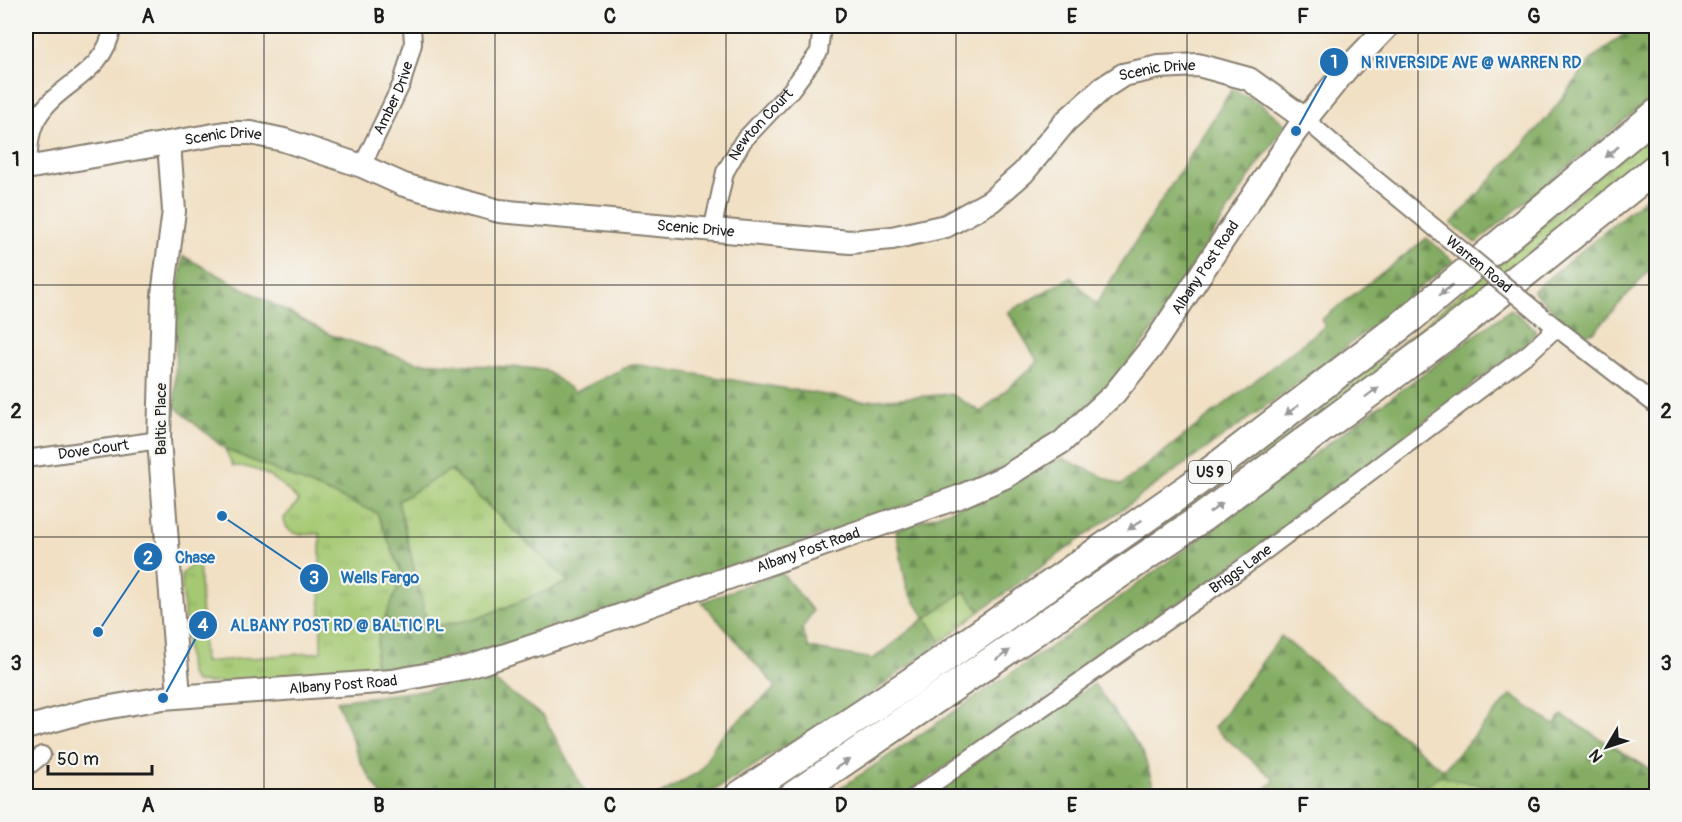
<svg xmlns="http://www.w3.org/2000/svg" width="1682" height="822" font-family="Pangolin,sans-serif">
	<defs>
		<pattern id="grass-tufts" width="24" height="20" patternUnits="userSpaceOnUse" patternTransform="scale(1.5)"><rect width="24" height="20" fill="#a5c972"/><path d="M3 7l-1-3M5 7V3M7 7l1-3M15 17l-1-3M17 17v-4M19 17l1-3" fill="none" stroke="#8dac62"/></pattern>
		<pattern id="forest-firs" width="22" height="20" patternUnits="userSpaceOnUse" patternTransform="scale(1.5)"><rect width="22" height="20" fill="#84ad64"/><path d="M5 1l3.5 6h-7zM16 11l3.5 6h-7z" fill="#6b8c52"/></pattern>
		<pattern id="park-dots" width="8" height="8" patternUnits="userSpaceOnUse" patternTransform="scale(1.5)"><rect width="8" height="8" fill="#a5c972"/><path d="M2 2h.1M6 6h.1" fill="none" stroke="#8dac62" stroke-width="1.8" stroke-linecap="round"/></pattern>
	</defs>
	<rect width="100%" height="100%" fill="#f6f6f2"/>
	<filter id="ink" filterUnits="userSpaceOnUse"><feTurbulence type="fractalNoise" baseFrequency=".0167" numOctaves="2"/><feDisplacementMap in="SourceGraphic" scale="12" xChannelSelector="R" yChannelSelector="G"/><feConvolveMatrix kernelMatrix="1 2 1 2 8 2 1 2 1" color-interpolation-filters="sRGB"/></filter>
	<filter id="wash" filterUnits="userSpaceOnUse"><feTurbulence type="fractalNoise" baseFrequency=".008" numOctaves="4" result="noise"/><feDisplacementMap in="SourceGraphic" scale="24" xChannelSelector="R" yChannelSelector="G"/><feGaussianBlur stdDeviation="1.35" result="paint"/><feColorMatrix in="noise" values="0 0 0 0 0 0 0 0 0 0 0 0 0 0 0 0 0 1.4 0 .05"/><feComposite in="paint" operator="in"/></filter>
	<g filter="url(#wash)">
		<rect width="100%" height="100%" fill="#f1e0c4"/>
		<!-- grass -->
		<g fill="url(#grass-tufts)" stroke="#607247" stroke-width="1.5">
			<path d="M1656 128V157L1253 468 1250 462C1390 358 1522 241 1656 128Z"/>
			<path d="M225 449 377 513 403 576 380 629 373 674 208 683 195 682 189 672 181 575 196 560H199L204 662 321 652 320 534C306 535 285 538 284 518L299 501C282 483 259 465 233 466Z"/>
			<path d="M450 470 569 582 476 619 428 628 398 501Z"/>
			<path d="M965 590 980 611 941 642 925 618Z"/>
		</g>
		<!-- forest -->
		<g fill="url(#forest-firs)" stroke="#506440" stroke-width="1.5" fill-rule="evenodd">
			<path d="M1634 26H1656V94L1476 243 1451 224 1547 118 1591 60Z"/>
			<path d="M1232 89 1258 102 1286 125 1250 176 1156 325 1125 368 1055 437 1000 469 955 488 507 646 420 668 373 674 380 629 403 576 377 513 225 449 175 407 176 306 183 256 331 335 416 362 544 369 575 392 633 364 863 401 951 394 981 412 1038 362 1008 312 1071 277 1096 304ZM450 470 569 582 476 619 428 627 398 501Z"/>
			<path d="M1656 189V263L1594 332 1583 335 1573 329 1533 291Z"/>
			<path d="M1427 238 1453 261 1330 360 980 611 965 591 926 618 941 642 874 692 705 796H657L700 771 719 738 776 687 702 602 781 572 813 611 802 629 809 648 873 659 925 618 907 589 896 530 986 497 1062 458 1121 485 1325 326 1321 320Z"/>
			<path d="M1511 309 1535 329V334L1522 347 1287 526 1065 685 906 794 902 796H829L1081 626Z"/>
			<path d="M1281 636 1443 770 1511 695 1554 725 1562 715 1656 773V796H1258L1275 780 1214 728Z"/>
			<path d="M483 673 544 717 587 796H382L361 763 337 701 426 690Z"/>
			<path d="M1094 684 1143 752 1154 788 1160 796H925Z"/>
		</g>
		<!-- park -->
		<path fill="url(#park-dots)" stroke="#607247" stroke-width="1.5" d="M1438 776 1531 796H1416Z"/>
	</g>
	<g filter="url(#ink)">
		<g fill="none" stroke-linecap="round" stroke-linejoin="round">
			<defs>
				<g id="street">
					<path d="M1305 119 1357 164 1435 228"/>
					<path id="s1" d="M362 166 402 83 413 44 412 26"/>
					<path d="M28 167C29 152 29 135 36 121 56 82 104 78 113 26"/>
					<path id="s2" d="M712 231 725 172 743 141 791 90 819 52 822 26"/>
					<path d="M1548 321 1656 405"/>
					<path id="s3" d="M26 459 159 440"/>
					<path d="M26 768 42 755"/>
					<path id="s4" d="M916 796 1245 566 1530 352 1556 328"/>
				</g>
				<g id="secondary">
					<path d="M169 143 174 211 163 295 159 440 179 696"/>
					<path id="s5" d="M26 168 225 133H251L284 140 362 166 404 185 499 211 850 242 892 238 946 226 991 201 1023 173 1066 121 1103 88 1123 75 1159 67 1198 65 1249 79 1305 119"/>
					<path id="s6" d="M26 728 87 711 163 698 392 681 469 667 545 642 879 525 959 497 1005 477 1062 442 1114 394 1152 347 1296 131 1345 71 1388 26"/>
				</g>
				<g id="highway">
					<path d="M739 796 911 682 1190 487 1412 317 1656 114"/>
					<path d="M793 796 1203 517 1446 336 1656 168"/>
				</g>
			</defs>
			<!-- street casing -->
			<use href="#street" stroke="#867e70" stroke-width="20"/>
			<!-- secondary casing -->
			<use href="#secondary" stroke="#867e70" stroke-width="26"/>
			<!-- highway casing -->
			<use href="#highway" stroke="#867e70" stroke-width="32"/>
			<!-- street -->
			<use href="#street" stroke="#fff" stroke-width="16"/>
			<!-- secondary -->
			<use href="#secondary" stroke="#fff" stroke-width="22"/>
			<!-- highway -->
			<use href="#highway" stroke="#fff" stroke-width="28"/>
			<defs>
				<g id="street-bridge">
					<path id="s7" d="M1435 228 1543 317"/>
				</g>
			</defs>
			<!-- street-bridge casing -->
			<use href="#street-bridge" stroke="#867e70" stroke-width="20" stroke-linecap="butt"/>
			<!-- street-bridge -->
			<use href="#street-bridge" stroke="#fff" stroke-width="16"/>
		</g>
		<!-- one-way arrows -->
		<defs><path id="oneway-solid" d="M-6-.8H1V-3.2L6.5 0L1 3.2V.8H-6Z" transform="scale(1.5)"/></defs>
		<g fill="#999">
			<use href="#oneway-solid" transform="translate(1612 152) rotate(140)"/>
			<use href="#oneway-solid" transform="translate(1446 290) rotate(141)"/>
			<use href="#oneway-solid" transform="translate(1372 392) rotate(-37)"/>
			<use href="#oneway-solid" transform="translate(1292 410) rotate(143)"/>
			<use href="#oneway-solid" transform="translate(1216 508) rotate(-36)"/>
			<use href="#oneway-solid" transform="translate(1135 525) rotate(145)"/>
			<use href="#oneway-solid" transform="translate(1003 655) rotate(-35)"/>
			<use href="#oneway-solid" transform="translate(842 764) rotate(-33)"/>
		</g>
	</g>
	<!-- grid -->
	<path fill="none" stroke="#1c1c1c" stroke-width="1.5" stroke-opacity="0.55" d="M264 26V796M495 26V796M726 26V796M956 26V796M1187 26V796M1418 26V796M26 285H1656M26 537H1656"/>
	<g text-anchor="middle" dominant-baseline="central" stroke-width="4.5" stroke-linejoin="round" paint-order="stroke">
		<!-- shield labels -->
		<rect fill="#f6f6f2" stroke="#5d5d5c" stroke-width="1.5" x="1189" y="461" width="42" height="22" rx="4.5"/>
		<g font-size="14" font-weight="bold" fill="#1c1c1c">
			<text x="1210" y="472">US 9</text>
		</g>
		<!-- street labels -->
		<g font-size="15" fill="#1c1c1c" stroke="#f6f6f2">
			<text stroke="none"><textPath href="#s5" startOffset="1208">Scenic Drive</textPath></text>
			<text stroke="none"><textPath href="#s1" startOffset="75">Amber Drive</textPath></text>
			<text stroke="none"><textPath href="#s2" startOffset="120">Newton Court</textPath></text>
			<text stroke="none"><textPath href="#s5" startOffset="200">Scenic Drive</textPath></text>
			<text stroke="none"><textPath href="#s5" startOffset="686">Scenic Drive</textPath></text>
			<text stroke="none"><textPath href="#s7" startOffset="57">Warren Road</textPath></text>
			<text stroke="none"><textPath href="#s6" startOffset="1311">Albany Post Road</textPath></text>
			<text transform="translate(161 419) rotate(-90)">Baltic Place</text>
			<text stroke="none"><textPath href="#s3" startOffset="68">Dove Court</textPath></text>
			<text stroke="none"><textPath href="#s6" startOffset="807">Albany Post Road</textPath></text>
			<text stroke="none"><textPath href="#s4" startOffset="396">Briggs Lane</textPath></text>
			<text stroke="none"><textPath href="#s6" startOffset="321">Albany Post Road</textPath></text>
		</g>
	</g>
	<!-- callouts -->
	<path fill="none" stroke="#1f6fb2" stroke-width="2" d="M1296 131L1334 62M98 632L148 557M222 516L314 578M163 698L203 625"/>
	<g fill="#1f6fb2" stroke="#f6f6f2" stroke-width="2">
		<circle cx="1296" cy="131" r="6"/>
		<circle cx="98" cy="632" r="6"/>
		<circle cx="222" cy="516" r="6"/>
		<circle cx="163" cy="698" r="6"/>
		<circle cx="1334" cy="62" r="15"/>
		<circle cx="148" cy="557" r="15"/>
		<circle cx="314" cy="578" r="15"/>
		<circle cx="203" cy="625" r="15"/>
	</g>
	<g font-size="18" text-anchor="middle" font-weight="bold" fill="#fff">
		<text x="1334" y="68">1</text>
		<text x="148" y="564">2</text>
		<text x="314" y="584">3</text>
		<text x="203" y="631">4</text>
	</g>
	<g font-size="16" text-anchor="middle" font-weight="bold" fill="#1f6fb2" stroke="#f6f6f2" stroke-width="4.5" stroke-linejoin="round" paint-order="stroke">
		<text x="1471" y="68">N RIVERSIDE AVE @ WARREN RD</text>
		<text x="195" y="563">Chase</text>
		<text x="380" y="583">Wells Fargo</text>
		<text x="337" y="631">ALBANY POST RD @ BALTIC PL</text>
	</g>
	<!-- margin -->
	<rect width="1682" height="822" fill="none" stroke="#f6f6f2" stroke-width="66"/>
	<!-- north arrow -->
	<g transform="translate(1607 747) rotate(231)" stroke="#f6f6f2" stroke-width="4.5" paint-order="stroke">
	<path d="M0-4.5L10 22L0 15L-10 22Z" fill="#1c1c1c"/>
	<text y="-9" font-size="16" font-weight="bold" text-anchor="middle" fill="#1c1c1c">N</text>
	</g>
	<!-- scale -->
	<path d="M48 765v9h104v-9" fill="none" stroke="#1c1c1c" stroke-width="3"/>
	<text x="57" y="765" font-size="18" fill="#1c1c1c" stroke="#f6f6f2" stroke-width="4.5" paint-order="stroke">50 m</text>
	<rect x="33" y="33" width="1616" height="756" fill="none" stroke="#1c1c1c" stroke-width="2"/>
	<g font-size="20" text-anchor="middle" font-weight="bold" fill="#1c1c1c">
		<text x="148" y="23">A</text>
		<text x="379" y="23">B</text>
		<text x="610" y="23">C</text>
		<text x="841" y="23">D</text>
		<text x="1072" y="23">E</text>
		<text x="1303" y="23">F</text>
		<text x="1534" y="23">G</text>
		<text x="16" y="166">1</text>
		<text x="1666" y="166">1</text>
		<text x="16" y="418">2</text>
		<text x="1666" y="418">2</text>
		<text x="16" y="670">3</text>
		<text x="1666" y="670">3</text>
		<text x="148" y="812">A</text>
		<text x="379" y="812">B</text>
		<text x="610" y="812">C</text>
		<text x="841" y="812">D</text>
		<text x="1072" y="812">E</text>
		<text x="1303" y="812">F</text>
		<text x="1534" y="812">G</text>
	</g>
</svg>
